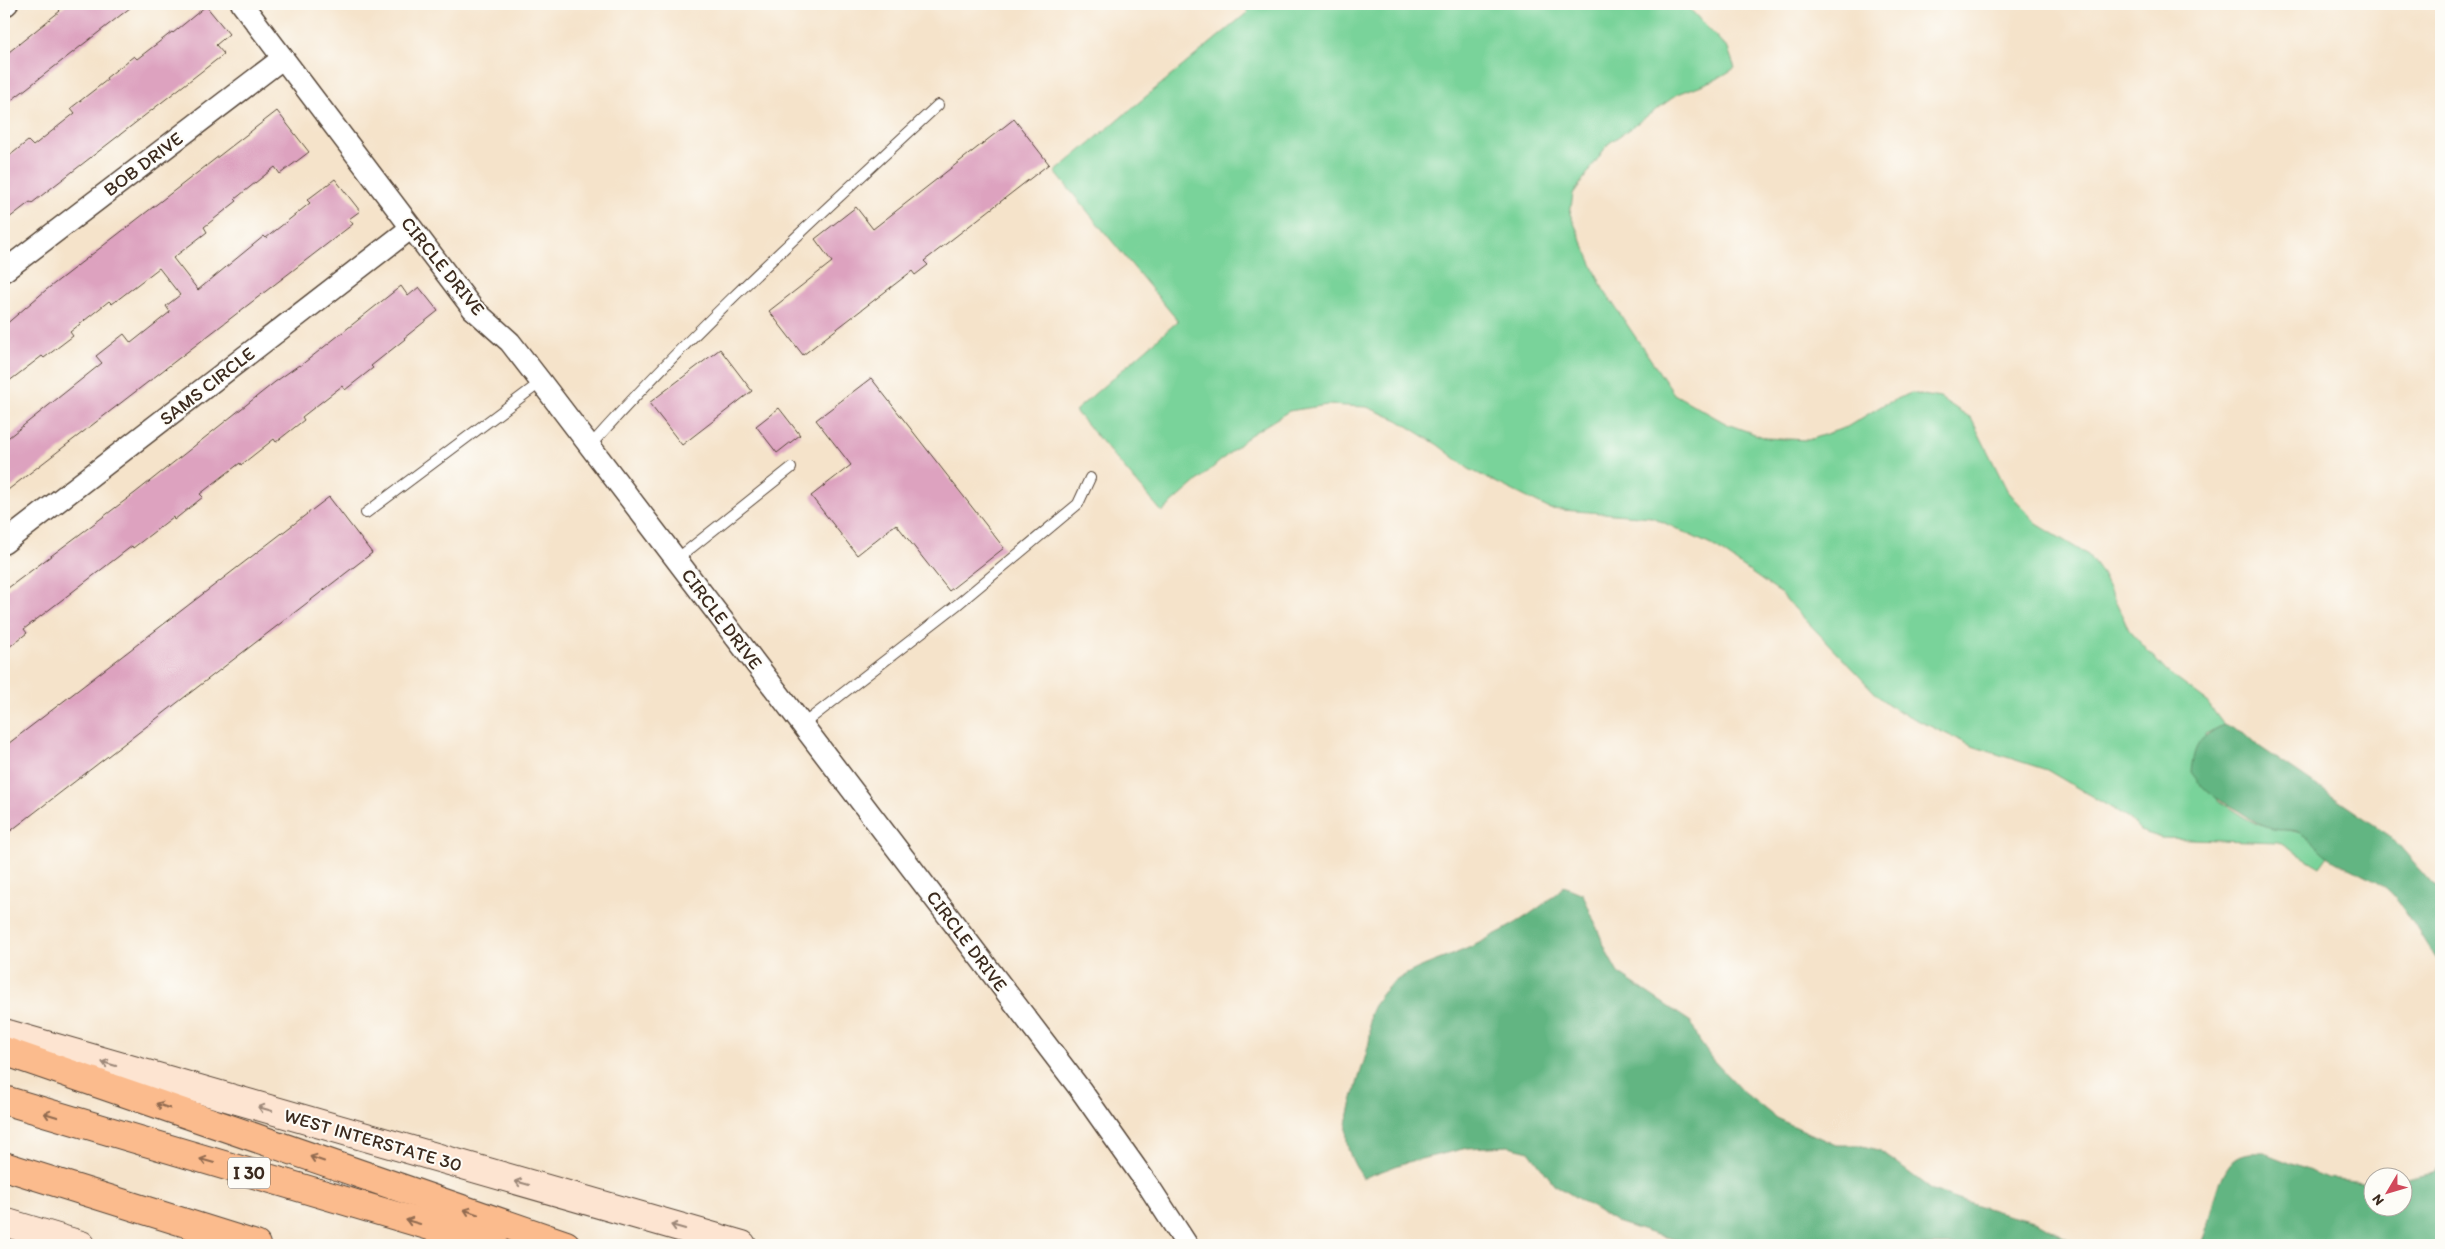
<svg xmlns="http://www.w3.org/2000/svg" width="2445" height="1249" font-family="Itim,sans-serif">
	<rect width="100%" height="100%" fill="#fdfcf7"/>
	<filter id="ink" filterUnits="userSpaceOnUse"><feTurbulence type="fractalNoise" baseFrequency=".02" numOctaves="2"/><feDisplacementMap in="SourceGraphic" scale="10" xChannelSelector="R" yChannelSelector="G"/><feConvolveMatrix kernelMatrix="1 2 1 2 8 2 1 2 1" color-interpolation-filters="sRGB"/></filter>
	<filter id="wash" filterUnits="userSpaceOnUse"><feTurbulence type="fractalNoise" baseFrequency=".0096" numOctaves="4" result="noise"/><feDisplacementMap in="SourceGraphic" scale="20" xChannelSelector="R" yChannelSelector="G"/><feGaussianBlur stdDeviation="1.12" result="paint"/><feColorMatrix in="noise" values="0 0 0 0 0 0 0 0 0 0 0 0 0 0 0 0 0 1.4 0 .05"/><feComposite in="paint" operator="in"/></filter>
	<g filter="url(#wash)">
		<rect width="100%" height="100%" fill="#f5e3ca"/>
		<!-- green -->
		<path fill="#79d39a" stroke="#5a7e5c" d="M1243 4H1685L1728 49 1735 68 1717 79 1678 94 1608 144 1573 194 1570 214 1603 289 1674 394 1727 424 1766 438 1808 440 1847 427 1883 405 1911 393 1940 398 1971 418 2007 490 2037 524 2088 555 2102 574 2129 630 2166 671 2206 701 2224 725 2205 734 2218 801C2231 808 2242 817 2255 823 2268 829 2280 828 2293 831 2307 833 2318 846 2328 856L2320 867 2278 842 2162 838 2140 831 2127 817 2047 770 1972 746 1896 710 1880 698 1780 593 1713 546 1652 517 1550 509 1469 469 1438 445 1398 420 1367 407 1327 405 1289 411 1250 435 1162 512 1075 411 1178 321 1055 172 1248 12Z"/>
		<!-- forest -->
		<g fill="#62b582" stroke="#4e7050">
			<path d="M2224 725 2245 733 2260 747 2389 835 2432 884 2441 891V965C2422 942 2406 903 2382 886 2366 874 2346 868 2329 857 2317 849 2310 837 2296 831 2289 829 2281 831 2273 829 2259 826 2249 817 2237 810 2214 797 2207 794 2191 772 2194 745 2199 737 2224 725Z"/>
			<path d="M1564 886 1583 894 1608 955 1618 973 1691 1022 1700 1042 1712 1059 1741 1090 1776 1118 1836 1145H1858L1879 1150 1932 1190 1995 1211 2038 1222 2078 1245H1700L1657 1235 1616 1222 1554 1184 1529 1151 1509 1146 1467 1148 1404 1163 1363 1178C1338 1143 1346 1123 1357 1084 1361 1069 1368 1052 1370 1036 1371 1029 1368 1021 1370 1014 1385 976 1420 968 1454 954 1467 949 1480 943 1492 936 1518 923 1543 907 1564 886Z"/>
			<path d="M2264 1153 2328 1178 2372 1183V1206H2402L2403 1179 2433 1172 2441 1166V1245H2201C2214 1223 2215 1160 2245 1154 2251 1152 2258 1153 2264 1153Z"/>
		</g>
		<g id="blocks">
			<!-- building -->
			<g fill="#dda2bf">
				<path d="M67 4H135L4 106V56L60 11 59 10Z"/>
				<path d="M206 6 229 34 216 45 224 54 32 203 30 202 4 222V160L28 141 33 146 75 113 71 108 107 80 106 78 134 56 137 59 172 32 173 33Z"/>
				<path d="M277 111 309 152 280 174 275 167 235 199 237 201 204 227 207 232 173 258 198 290 264 236 266 238 310 203 307 200 335 179 360 211 349 219 353 224 4 493V441L102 363 96 356 124 334 131 343 170 312 166 306 180 295 159 268 112 304 109 301 70 332 73 336 44 358 42 356 4 385V326L46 290Z"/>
				<path d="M1014 119 1049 164 924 261 928 265 915 275 912 271 803 355 769 311 832 262 815 239 856 207 873 229Z"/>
				<path d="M401 286 408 296 419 287 438 311 404 338 405 339 371 366 373 368 345 390 342 386 302 417 304 420 276 442 274 439 241 465 240 463 200 494 203 497 174 520 173 517 133 548 132 546 24 629 27 633 4 651V591L135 493 275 382 299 365 300 366Z"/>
				<path d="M720 349 752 391 682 445 649 403Z"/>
				<path d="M871 378 1004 548 949 591 896 524 857 555 811 496 851 465 816 420Z"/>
				<path d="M779 408 800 435 777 453 756 426Z"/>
				<path d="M329 497 372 553 4 836V747Z"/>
			</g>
		</g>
	</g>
	<g filter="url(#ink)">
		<use href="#blocks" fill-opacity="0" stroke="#574638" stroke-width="1"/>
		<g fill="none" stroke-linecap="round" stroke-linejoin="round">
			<defs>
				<g id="lane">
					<path d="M590 446C698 324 819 216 938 105"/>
					<path d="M366 513 541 382"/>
					<path d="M677 559 791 468"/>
					<path d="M802 725 958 604 1078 504 1090 478"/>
				</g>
				<g id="street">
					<path d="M242 4 473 309 510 342 541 382 1080 1089 1150 1188 1187 1245"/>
					<path d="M4 6 7 4"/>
					<path d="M4 271 283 58"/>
					<path d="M4 543 411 228"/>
				</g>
				<g id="secondary">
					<path d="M4 1033 742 1245"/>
					<path d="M4 1222 81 1245"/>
				</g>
				<g id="highway">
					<path d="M4 1051 566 1245"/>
					<path d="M4 1100 494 1245"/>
					<path d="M4 1166 256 1245"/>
				</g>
			</defs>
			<!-- lane casing -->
			<use href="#lane" stroke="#574638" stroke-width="12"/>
			<!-- street casing -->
			<use href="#street" stroke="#574638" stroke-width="24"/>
			<!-- secondary casing -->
			<use href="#secondary" stroke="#574638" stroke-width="30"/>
			<!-- highway casing -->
			<use href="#highway" stroke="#574638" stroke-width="30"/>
			<!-- lane -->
			<use href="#lane" stroke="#fff" stroke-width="10"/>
			<!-- street -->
			<use href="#street" stroke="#fff" stroke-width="21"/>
			<!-- secondary -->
			<use href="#secondary" stroke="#fde4d1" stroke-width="28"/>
			<!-- highway -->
			<use href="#highway" stroke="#fbbb8d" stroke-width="28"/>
		</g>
		<!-- one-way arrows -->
		<defs><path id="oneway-shaft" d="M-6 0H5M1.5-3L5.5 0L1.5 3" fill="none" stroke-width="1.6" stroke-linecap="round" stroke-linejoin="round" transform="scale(1.25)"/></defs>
		<g stroke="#9c8778">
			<use href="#oneway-shaft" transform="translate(109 1064) rotate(-164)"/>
			<use href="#oneway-shaft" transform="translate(265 1109) rotate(-164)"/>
			<use href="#oneway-shaft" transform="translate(522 1183) rotate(-164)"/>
			<use href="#oneway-shaft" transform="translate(678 1227) rotate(-164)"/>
		</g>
		<g stroke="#916b50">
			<use href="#oneway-shaft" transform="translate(163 1106) rotate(-161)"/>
			<use href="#oneway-shaft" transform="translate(51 1115) rotate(-163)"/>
			<use href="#oneway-shaft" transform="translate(317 1159) rotate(-161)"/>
			<use href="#oneway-shaft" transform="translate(207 1161) rotate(-164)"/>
			<use href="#oneway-shaft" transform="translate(471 1212) rotate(-161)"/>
			<use href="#oneway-shaft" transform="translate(413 1222) rotate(-164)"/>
		</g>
	</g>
	<g text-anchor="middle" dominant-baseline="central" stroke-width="4" stroke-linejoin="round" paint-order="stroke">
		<!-- shield labels -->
		<rect fill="#fdfcf7" stroke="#75695f" stroke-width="1" x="228" y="1157.5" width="42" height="31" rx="4"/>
		<g font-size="18" font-weight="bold" fill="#3b2a1e">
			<text x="249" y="1173">I 30</text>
		</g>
		<!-- street labels -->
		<g font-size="19" fill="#3b2a1e" stroke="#fdfcf7">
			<text transform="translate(143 164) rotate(-37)">BOB DRIVE</text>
			<text transform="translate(443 266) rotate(51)">CIRCLE DRIVE</text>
			<text transform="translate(207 386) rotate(-38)">SAMS CIRCLE</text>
			<text transform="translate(722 619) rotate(53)">CIRCLE DRIVE</text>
			<text transform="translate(967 941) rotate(53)">CIRCLE DRIVE</text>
			<text transform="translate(373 1140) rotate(16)">WEST INTERSTATE 30</text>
		</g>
	</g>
	<!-- margin -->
	<rect width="2445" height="1249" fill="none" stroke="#fdfcf7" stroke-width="20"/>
	<!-- north arrow -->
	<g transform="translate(2388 1192) rotate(232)"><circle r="24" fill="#fdfcf7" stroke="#afa8a0"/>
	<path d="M0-4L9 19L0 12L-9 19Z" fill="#d1495b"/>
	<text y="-8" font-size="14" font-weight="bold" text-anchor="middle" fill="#3b2a1e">N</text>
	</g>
</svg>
